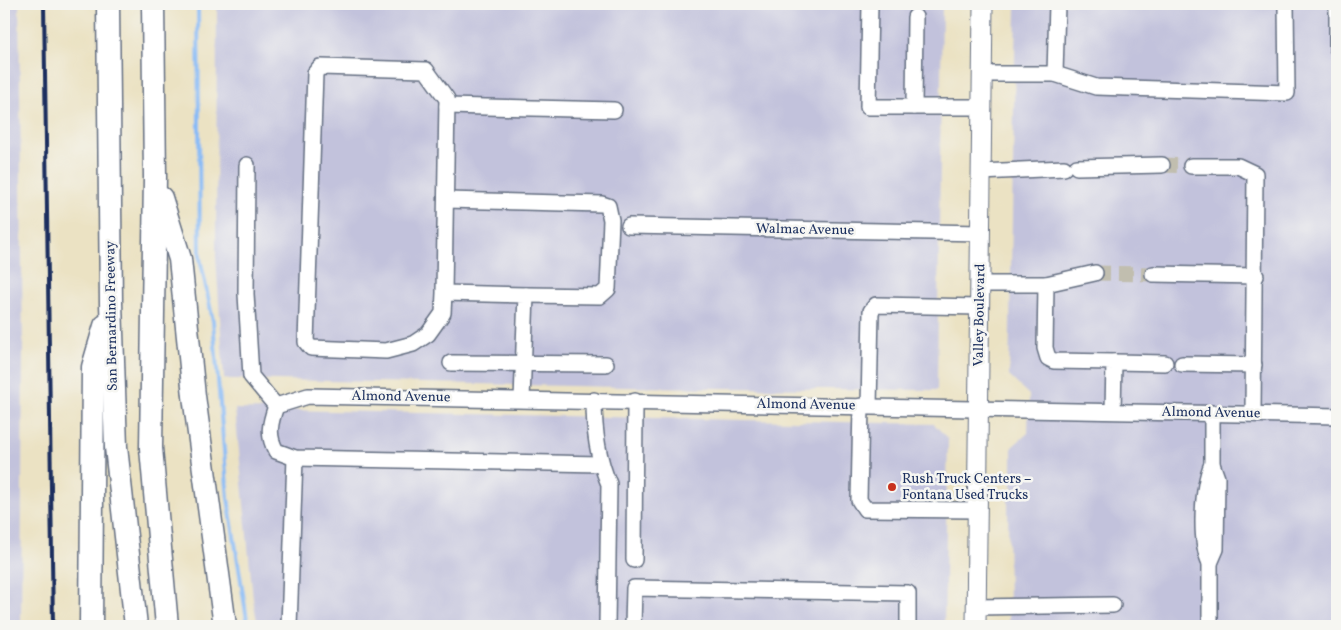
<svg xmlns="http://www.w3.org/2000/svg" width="1341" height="630" font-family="Vollkorn,serif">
	<rect width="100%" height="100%" fill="#f6f6f2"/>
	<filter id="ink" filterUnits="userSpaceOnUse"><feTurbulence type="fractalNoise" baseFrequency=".02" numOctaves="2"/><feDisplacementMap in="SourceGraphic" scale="10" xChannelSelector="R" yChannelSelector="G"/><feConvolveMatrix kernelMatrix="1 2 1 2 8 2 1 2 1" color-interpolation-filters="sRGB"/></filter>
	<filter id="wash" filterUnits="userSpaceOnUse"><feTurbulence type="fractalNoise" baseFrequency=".0096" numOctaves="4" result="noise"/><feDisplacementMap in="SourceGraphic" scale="20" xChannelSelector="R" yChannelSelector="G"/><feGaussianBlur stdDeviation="1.12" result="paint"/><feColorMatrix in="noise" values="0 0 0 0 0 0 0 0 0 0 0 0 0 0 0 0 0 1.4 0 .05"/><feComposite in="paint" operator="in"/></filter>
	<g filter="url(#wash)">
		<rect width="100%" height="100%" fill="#ebe2c3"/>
		<!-- industrial -->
		<g fill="#c2c2dc">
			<path d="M4 4H19L23 352 21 626H4Z"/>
			<path d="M217 4H942L937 390 622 387 224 379 216 257Z"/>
			<path d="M1016 4H1337V626H1009L1008 498 1012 493V447L1028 433 1029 395 1009 376Z"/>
			<path d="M235 409 934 424 948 439 944 626H258L253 599Z"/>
		</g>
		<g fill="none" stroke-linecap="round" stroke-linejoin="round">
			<!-- stream -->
			<path stroke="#89bbf6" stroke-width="4" d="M198 4 200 258 213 321 228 498 248 626"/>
		</g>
	</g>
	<g filter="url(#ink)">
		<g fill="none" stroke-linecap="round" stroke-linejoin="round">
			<!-- minor-tunnel -->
			<g stroke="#c1beaf" stroke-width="15" stroke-dasharray="15 8" stroke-linecap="butt">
				<path d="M1162 165 1191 166"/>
				<path d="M1095 273 1153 274"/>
			</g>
			<defs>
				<g id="minor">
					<path d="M870 4 868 107H982"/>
					<path d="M1337 4V48"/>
					<path d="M982 74H1055L1096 87 1287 93 1286 4"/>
					<path d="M1055 74 1057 4"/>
					<path d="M447 106 614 110"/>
					<path d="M914 107 915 17"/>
					<path d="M247 165 246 294 251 376 276 406"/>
					<path d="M1191 166H1238L1255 174 1253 414"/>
					<path d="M1077 167 1162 165"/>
					<path d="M981 172 1064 168"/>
					<path d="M446 200 602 204 608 206 611 220 608 289 600 296 526 295"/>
					<path d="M629 226 981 233"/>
					<path d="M1153 274 1256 276"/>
					<path d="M980 284H1046L1045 348 1048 358 1054 361 1114 362 1113 411"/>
					<path d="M1046 284 1095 273"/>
					<path d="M444 293 443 313 428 334 413 344 386 351 311 348 306 342 315 73 320 67 426 70 447 99 444 293 526 295 522 399"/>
					<path d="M1114 362 1165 363"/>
					<path d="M451 363 606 364"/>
					<path d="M1182 364 1254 365"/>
					<path d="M594 400C594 430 597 457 609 484L607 626"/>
					<path d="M276 406 308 396 1337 416"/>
					<path d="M276 406C270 423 267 435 276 451L295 458 600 464"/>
					<path d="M861 406 859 500 865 509 978 510"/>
					<path d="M869 406 871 311 876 305 980 307"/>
					<path d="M634 560 635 401"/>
					<path d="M1210 563C1199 541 1202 487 1212 464"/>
					<path d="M977 607 1113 605"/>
					<path d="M289 626 295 458"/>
					<path d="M633 626 634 588 908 593V626"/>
					<path d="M1210 626V563L1216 549 1217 478 1212 464V413"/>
				</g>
				<path id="major" d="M976 626 983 4"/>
				<g id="highway">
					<path d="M108 4 111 303 116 447 136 626"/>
					<path d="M153 4 155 177 151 448 167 626"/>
					<path d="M161 198 180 259 194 396 225 626"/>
					<path d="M91 626 93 367 105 326"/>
				</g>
			</defs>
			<!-- minor casing -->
			<use href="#minor" stroke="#646e81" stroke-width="18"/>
			<!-- major casing -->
			<use href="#major" stroke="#646e81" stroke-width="21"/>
			<!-- highway casing -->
			<use href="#highway" stroke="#646e81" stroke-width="25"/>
			<!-- minor -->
			<use href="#minor" stroke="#fff" stroke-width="15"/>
			<!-- major -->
			<use href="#major" stroke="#fff" stroke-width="19"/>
			<!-- highway -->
			<use href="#highway" stroke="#fff" stroke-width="22"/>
			<!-- rail -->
			<path stroke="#1b2f5e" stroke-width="4" d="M44 4 53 626"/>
		</g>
	</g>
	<!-- markers -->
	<circle fill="#c8321e" stroke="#f6f6f2" stroke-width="2" cx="892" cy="487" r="5"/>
	<g text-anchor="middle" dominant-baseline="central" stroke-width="5" stroke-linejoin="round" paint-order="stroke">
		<!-- street labels -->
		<g font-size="14" fill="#1b2f5e" stroke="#f6f6f2">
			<text transform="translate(805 230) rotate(1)">Walmac Avenue</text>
			<text transform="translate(980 315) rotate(-89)">Valley Boulevard</text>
			<text transform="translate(112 316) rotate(-91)">San Bernardino Freeway</text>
			<text transform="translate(401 397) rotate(1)">Almond Avenue</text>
			<text transform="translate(806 405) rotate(1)">Almond Avenue</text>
			<text transform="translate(1211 413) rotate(1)">Almond Avenue</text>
		</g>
		<!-- poi labels -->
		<g font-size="14" fill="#1b2f5e" stroke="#f6f6f2" text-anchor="start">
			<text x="902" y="479">Rush Truck Centers –<tspan x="902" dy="16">Fontana Used Trucks</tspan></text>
		</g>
	</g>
	<!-- margin -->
	<rect width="1341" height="630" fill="none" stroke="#f6f6f2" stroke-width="20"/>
</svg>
